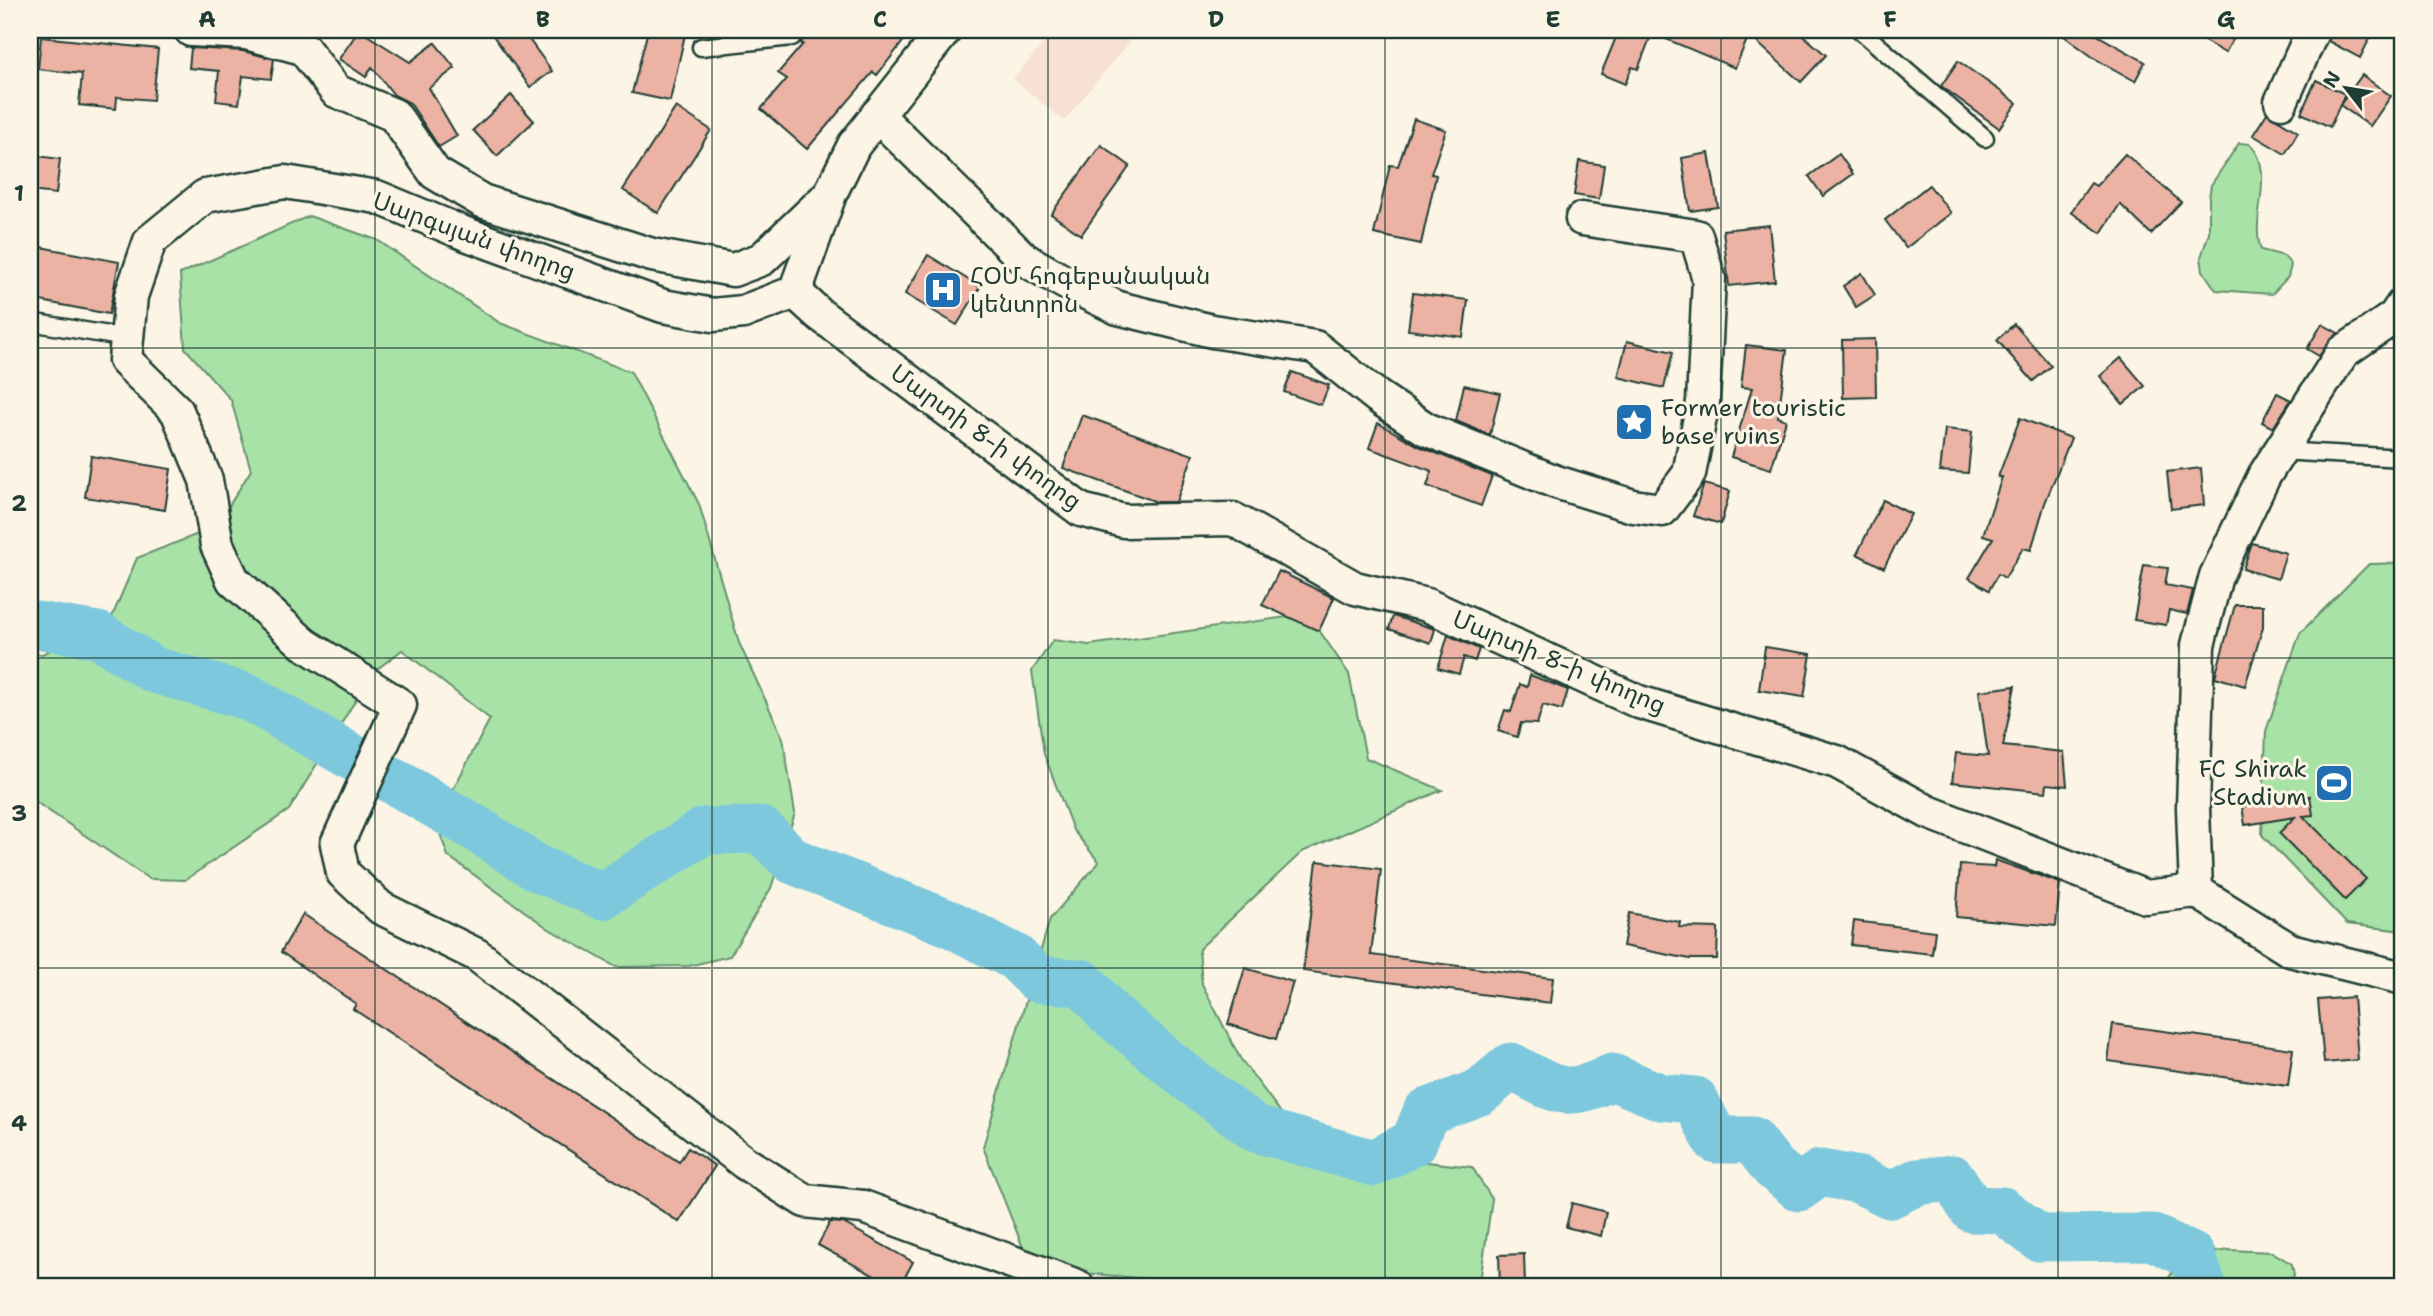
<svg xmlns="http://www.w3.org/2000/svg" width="2433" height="1316" font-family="'Shantell Sans','Noto Sans Armenian',sans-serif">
	<rect width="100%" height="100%" fill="#fcf5e5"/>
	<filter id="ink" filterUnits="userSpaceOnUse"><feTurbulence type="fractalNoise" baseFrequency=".0143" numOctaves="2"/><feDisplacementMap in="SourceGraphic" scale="14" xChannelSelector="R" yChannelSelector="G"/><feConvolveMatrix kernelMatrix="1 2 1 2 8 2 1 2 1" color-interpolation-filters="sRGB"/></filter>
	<g filter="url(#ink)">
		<!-- built -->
		<path fill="#f7e1d2" d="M1054 30H1139L1064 121 1013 79Z"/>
		<!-- green -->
		<g fill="#a9e2a7" stroke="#64906e" stroke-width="2">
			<path d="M2239 143 2250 144C2277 173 2249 217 2261 250L2284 256 2291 265 2288 277 2272 294 2216 290 2203 271 2201 257 2209 233V198L2211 185Z"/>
			<path d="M309 216 377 240 500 323 631 372 699 504 739 643 783 738 795 813 771 888 730 956 689 966 616 967 549 929 448 856 436 822 490 719 402 650 372 673 289 810 185 880 149 879 30 798V654H42L109 624 137 558 216 527 251 470 231 400 185 348 180 274Z"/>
			<path d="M2403 563V931L2347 924 2262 835 2266 731 2300 633 2369 564Z"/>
			<path d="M1308 614 1349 674 1366 758 1442 790 1302 852 1199 949 1202 984 1240 1058 1308 1149 1472 1167 1492 1199 1481 1275 1471 1286H1223L1051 1270 1024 1250 983 1147 1050 919 1099 862 1073 830 1044 754 1032 671 1053 640 1089 645Z"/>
			<path d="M2228 1250 2272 1252 2292 1264 2294 1275 2288 1286H2164C2183 1251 2190 1257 2228 1250Z"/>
		</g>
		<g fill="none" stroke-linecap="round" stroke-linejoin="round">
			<!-- river -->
			<path stroke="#7dc8dd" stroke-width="47" d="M30 624 98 635 154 670 248 697 475 828 537 868 602 896 704 831 761 830 793 861 951 924 1015 957 1037 979 1083 983 1109 1013 1190 1080 1256 1129 1374 1163 1414 1142 1426 1112 1480 1092 1511 1066C1554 1089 1564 1101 1612 1077L1661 1097 1695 1100 1716 1140H1752L1774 1168 1799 1188 1820 1173 1859 1180 1890 1195 1917 1182 1952 1178 1972 1209 2002 1210 2039 1238 2152 1237 2192 1256 2203 1286"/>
		</g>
		<!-- building -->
		<g fill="#ecb3a5" stroke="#1f3d34" stroke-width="2">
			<path d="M359 30 410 62 435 43 455 68 429 88 457 136 439 147 410 103 394 95 372 67 366 77 339 59Z"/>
			<path d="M489 30H522L552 71 530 87Z"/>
			<path d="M648 30H686L670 101 632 93Z"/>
			<path d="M807 30H912L877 75 873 72 807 149 761 109 787 79 778 73 803 44 801 43Z"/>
			<path d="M1619 30H1797L1826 55 1801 82 1749 35 1735 68 1652 33 1638 69 1632 67 1625 84 1601 74Z"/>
			<path d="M2056 30H2088L2145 62 2135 81 2094 58Z"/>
			<path d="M2185 30H2238L2225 53Z"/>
			<path d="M2331 30H2374L2360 58 2328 41Z"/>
			<path d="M41 37 158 49 153 100 117 97 116 109 79 105 82 74 38 69Z"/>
			<path d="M191 48 243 51 274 59 271 79 243 76 239 104 216 101 219 71 189 68Z"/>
			<path d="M1958 61 2017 103 1999 128 1941 86Z"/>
			<path d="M2362 75 2391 96 2370 126 2340 105Z"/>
			<path d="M2316 80 2345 94 2330 127 2301 113Z"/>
			<path d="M511 95 534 121 497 156 473 130Z"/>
			<path d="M676 107 711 130 658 213 623 190Z"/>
			<path d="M2267 113 2298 132 2285 154 2253 135Z"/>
			<path d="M1414 119 1446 130 1431 174 1436 175 1421 244 1374 234 1390 165 1398 166Z"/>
			<path d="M1101 145 1130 166 1081 235 1051 214Z"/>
			<path d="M1709 153 1718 207 1690 211 1682 158Z"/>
			<path d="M1839 154 1853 174 1823 196 1809 176Z"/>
			<path d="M2125 154 2181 202 2151 234 2120 204 2101 233 2071 212 2091 183 2096 186Z"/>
			<path d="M30 155 60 159 56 194 30 191Z"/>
			<path d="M1579 161 1604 165 1599 199 1574 195Z"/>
			<path d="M1929 185 1951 213 1906 248 1885 220Z"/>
			<path d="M1769 225 1775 281 1729 286 1723 230Z"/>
			<path d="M30 245 119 262 109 314 30 299Z"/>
			<path d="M928 255 980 287 957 325 905 294Z"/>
			<path d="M1862 273 1875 295 1856 307 1843 286Z"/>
			<path d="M1413 293 1468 300 1463 337 1408 330Z"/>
			<path d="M2014 324 2051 366 2033 381 1997 340Z"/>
			<path d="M2322 324 2338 333 2319 356 2307 349Z"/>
			<path d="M1875 339 1876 397 1843 398 1842 340Z"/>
			<path d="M1627 341 1673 352 1664 388 1618 377Z"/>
			<path d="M1746 345 1787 350 1778 417 1786 420 1771 469 1731 457 1752 388 1741 387Z"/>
			<path d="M2121 358 2145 386 2123 404 2100 376Z"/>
			<path d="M1292 372 1329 385 1321 405 1284 392Z"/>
			<path d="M1464 385 1500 393 1490 435 1456 421Z"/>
			<path d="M2277 393 2291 400 2273 428 2262 422Z"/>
			<path d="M1082 415 1193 455 1176 502H1157L1063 468Z"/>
			<path d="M2020 418 2071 438 2045 503 2031 550 2023 548 2005 578 1998 574 1989 590 1969 578 1993 538 1983 535 2002 477H1998Z"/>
			<path d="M1378 423 1419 446 1492 476 1481 506 1427 486 1432 471 1369 448Z"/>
			<path d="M1945 429 1972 432 1968 473 1940 471Z"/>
			<path d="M91 456 171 469 165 510 85 497Z"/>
			<path d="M2201 468 2204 505 2171 509 2167 472Z"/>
			<path d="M1704 484 1730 491 1721 524 1693 516Z"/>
			<path d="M1883 500 1911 514 1884 568 1857 554Z"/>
			<path d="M2252 543 2286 553 2278 579 2243 569Z"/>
			<path d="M2144 565 2168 568 2165 585 2193 590 2187 614 2169 610 2166 625 2134 620Z"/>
			<path d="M1279 571 1334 598 1319 631 1262 605Z"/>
			<path d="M2235 605H2263V627L2245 686 2215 677Z"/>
			<path d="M1393 616 1435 629 1431 643 1389 629Z"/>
			<path d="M1448 635 1479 649 1475 661 1464 657 1459 674 1438 668Z"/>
			<path d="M1765 647 1811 654 1804 697 1759 690Z"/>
			<path d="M1530 675 1568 690 1562 710 1543 705 1537 724 1521 723 1517 737 1498 731 1505 710 1511 712 1520 684 1527 687Z"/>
			<path d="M2015 686 2003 746 2064 752 2067 786 2047 784 2046 792 1952 782 1956 753 1988 756 1979 691Z"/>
			<path d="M2310 796 2313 815 2303 816 2366 879 2345 900 2279 833 2295 817 2245 825 2242 806Z"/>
			<path d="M1995 860 2060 883 2056 926 1956 917 1960 865 1994 867Z"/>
			<path d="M1317 861 1381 869 1371 955 1553 978 1550 1003 1303 971Z"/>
			<path d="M1629 913 1680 922 1679 927 1718 928 1717 959H1690L1623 946Z"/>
			<path d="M303 914 679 1162 688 1148 715 1166 679 1222 353 1009 356 1004 281 952Z"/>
			<path d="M1854 921 1935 931 1932 954 1851 945Z"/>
			<path d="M1245 968 1293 982 1276 1039 1228 1024Z"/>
			<path d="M2353 997 2358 1060 2324 1063 2318 1000Z"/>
			<path d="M2113 1024 2293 1049 2288 1086 2108 1061Z"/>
			<path d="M1572 1203 1606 1212 1601 1236 1566 1227Z"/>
			<path d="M830 1222 843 1223 913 1262 900 1286H893L818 1245Z"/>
			<path d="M1524 1254 1525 1286H1500L1499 1255Z"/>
		</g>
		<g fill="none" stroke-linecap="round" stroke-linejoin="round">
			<defs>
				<g id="service">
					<path d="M1860 30 1985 138"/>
					<path d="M701 47 792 37 797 30"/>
					<path d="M30 322 127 338"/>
					<path d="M2279 451 2403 458"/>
				</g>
				<g id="minor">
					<path d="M191 30 246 33 303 48 336 91 394 115 435 173 482 201 652 255 733 270 762 259 824 200"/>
					<path d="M945 30 854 145 830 194 795 292 743 312 713 315 663 306 466 234 377 197 285 182 205 196 150 241 131 296 125 360 177 411 206 480 217 545 233 580 304 644 400 705 337 844 343 873 381 908 477 955 745 1163 805 1201 863 1207 1077 1286"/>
					<path d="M2281 102 2313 30"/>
					<path d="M877 115 1024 259 1066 283 1118 308 1212 331 1315 347 1378 397 1426 429 1556 482 1633 506 1662 510 1689 474 1703 402 1709 279 1696 236 1582 219"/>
					<path d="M795 292 819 314 1081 510 1124 521 1233 519 1355 588 1427 605 1639 702 1837 762 1928 812 2146 897 2196 891 2290 950 2403 978"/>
					<path d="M2196 891 2193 808 2198 645 2216 576 2264 476 2343 352 2394 317 2403 304"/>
				</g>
			</defs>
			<!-- service casing -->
			<use href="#service" stroke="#1f3d34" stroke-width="21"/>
			<!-- minor casing -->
			<use href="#minor" stroke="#1f3d34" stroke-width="37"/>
			<!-- service -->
			<use href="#service" stroke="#fcf5e5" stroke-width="16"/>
			<!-- minor -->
			<use href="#minor" stroke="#fcf5e5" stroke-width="32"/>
		</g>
	</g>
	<!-- grid -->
	<path fill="none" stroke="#1f3d34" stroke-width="2" stroke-opacity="0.55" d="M375 30V1286M712 30V1286M1048 30V1286M1385 30V1286M1721 30V1286M2058 30V1286M30 348H2403M30 658H2403M30 968H2403"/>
	<!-- icons -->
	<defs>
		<symbol id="hospital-square" viewBox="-11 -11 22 22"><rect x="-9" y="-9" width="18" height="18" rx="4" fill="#1f6fb2" stroke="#fcf5e5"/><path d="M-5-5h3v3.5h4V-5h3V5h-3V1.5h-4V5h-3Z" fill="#fff"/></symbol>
		<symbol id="sight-square" viewBox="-11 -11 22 22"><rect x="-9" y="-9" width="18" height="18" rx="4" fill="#1f6fb2" stroke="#fcf5e5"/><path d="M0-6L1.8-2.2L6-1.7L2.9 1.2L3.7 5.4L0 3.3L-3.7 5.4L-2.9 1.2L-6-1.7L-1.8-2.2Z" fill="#fff"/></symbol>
		<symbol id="stadium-square" viewBox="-11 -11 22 22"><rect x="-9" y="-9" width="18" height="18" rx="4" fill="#1f6fb2" stroke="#fcf5e5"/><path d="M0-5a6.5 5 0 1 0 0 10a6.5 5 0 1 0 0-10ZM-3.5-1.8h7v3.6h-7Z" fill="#fff"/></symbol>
	</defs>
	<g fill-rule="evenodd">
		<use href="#hospital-square" x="921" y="268" width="44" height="44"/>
		<use href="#sight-square" x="1612" y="400" width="44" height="44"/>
		<use href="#stadium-square" x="2312" y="761" width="44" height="44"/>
	</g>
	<g text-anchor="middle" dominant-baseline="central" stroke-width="6" stroke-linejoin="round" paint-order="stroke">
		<!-- street labels -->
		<g font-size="24" fill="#1f3d34" stroke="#fcf5e5">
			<text transform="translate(474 236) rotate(20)">Սարգսյան փողոց</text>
			<text transform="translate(986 437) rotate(36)">Մարտի 8-ի փողոց</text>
			<text transform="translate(1559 662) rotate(23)">Մարտի 8-ի փողոց</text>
		</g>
		<!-- poi labels -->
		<g font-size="24" fill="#1f3d34" stroke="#fcf5e5" text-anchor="start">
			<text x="970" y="276">ՀՕՄ հոգեբանական<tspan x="970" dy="28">կենտրոն</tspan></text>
			<text x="1661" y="408">Former touristic<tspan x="1661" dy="28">base ruins</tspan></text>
			<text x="2307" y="769" text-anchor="end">FC Shirak<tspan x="2307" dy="28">Stadium</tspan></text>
		</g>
	</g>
	<!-- margin -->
	<rect width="2433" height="1316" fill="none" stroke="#fcf5e5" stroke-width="77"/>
	<!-- north arrow -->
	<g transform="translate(2346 88) rotate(301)" stroke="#fcf5e5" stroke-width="5" paint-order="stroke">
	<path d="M0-5L12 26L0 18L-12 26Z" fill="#1f3d34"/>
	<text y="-10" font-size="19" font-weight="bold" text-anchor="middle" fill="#1f3d34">N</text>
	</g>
	<rect x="38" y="38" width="2356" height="1240" fill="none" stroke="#1f3d34" stroke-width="2.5"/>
	<g font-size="23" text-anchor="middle" font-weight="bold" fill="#1f3d34">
		<text x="207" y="27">A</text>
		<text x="543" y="27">B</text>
		<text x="880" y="27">C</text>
		<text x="1216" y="27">D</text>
		<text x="1553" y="27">E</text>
		<text x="1890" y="27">F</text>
		<text x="2226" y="27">G</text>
		<text x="19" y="201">1</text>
		<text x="19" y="511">2</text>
		<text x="19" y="821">3</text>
		<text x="19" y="1131">4</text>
	</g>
</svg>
